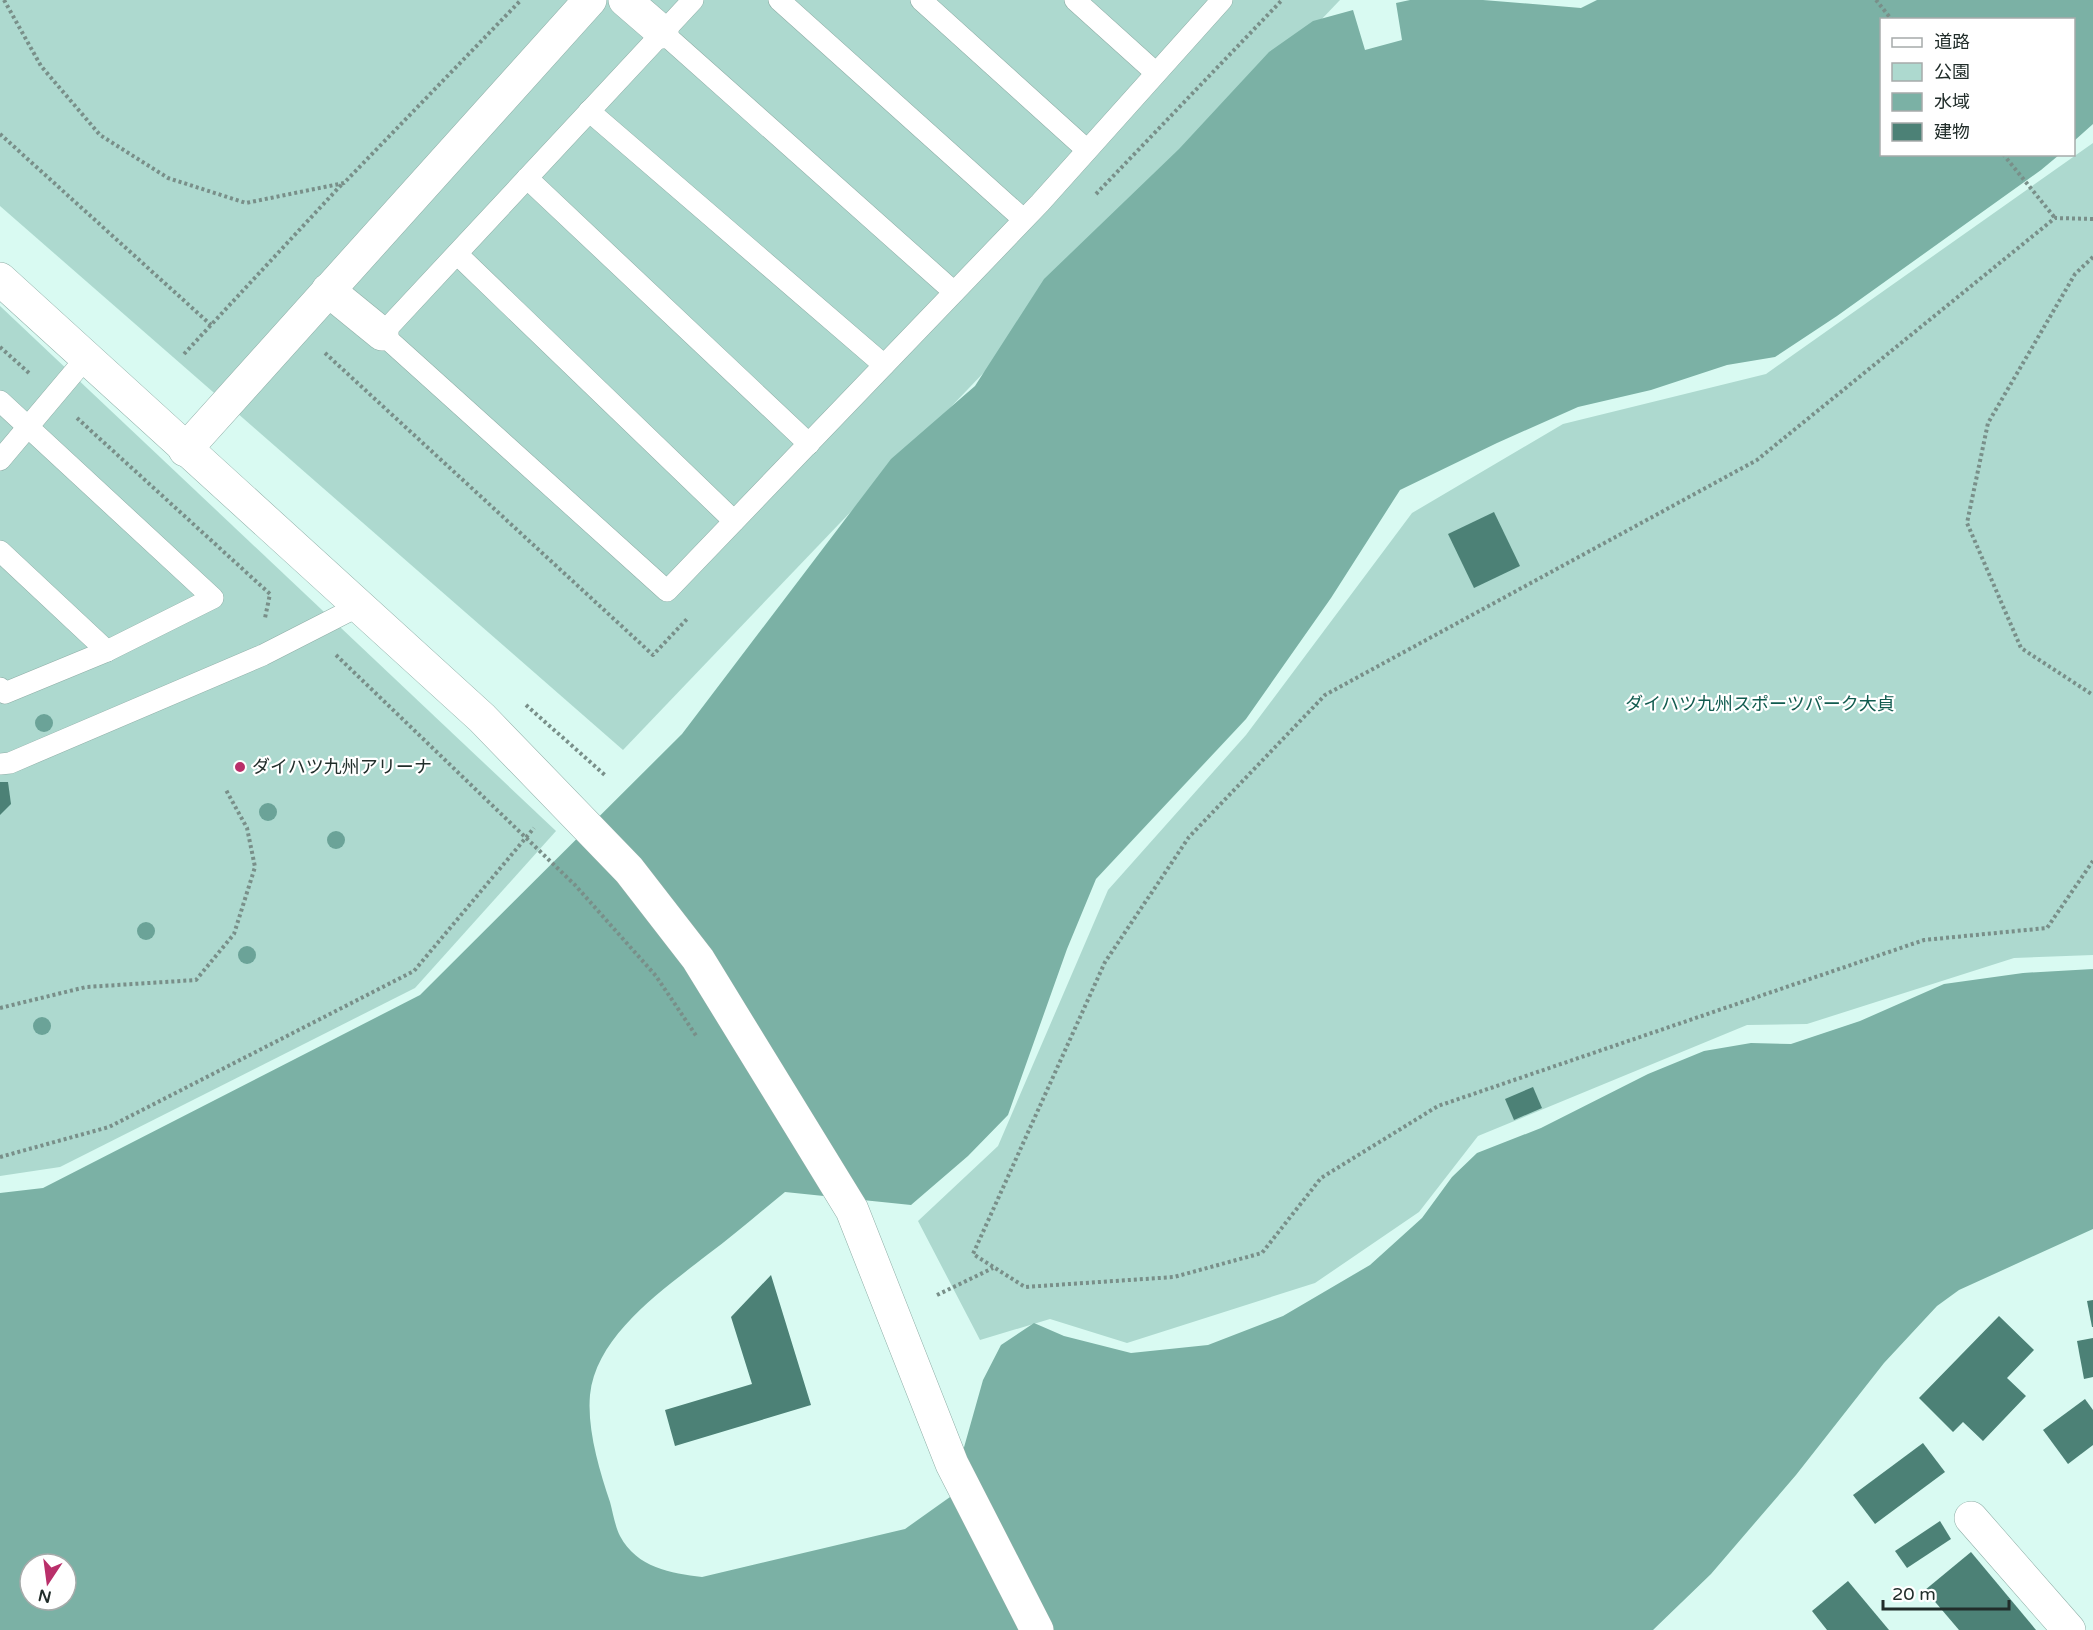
<svg xmlns="http://www.w3.org/2000/svg" width="2093" height="1630" font-family="'Varela Round','Noto Sans JP',sans-serif">
	<rect width="100%" height="100%" fill="#d9faf2"/>
	<!-- green -->
	<g fill="#add9cf">
		<path d="M0 0H1340L623 750 0 206Z"/>
		<path d="M2093 143V955L2014 958 1807 1024 1747 1025 1478 1136 1419 1212 1315 1283 1127 1343 1050 1319 980 1340 918 1221 998 1146 1108 890 1246 735 1412 513 1563 424 1766 374Z"/>
		<path d="M0 306 556 831 415 988 60 1167 0 1176Z"/>
	</g>
	<!-- water -->
	<path fill="#7bb1a5" fill-rule="evenodd" d="M1410 0H1483L1581 8 1597 0H2093V124L2074 141V20H1882V154L2059 155 2041 170 1837 316 1775 357 1727 365 1651 390 1578 407 1497 443 1400 490 1331 598 1246 719 1096 879 1067 949 1008 1115 968 1156 911 1205 785 1192C759 1213 734 1235 707 1255 664 1289 596 1335 590 1395 587 1429 599 1469 610 1502 613 1513 615 1526 620 1536 637 1568 671 1573 702 1577L905 1529 950 1497 983 1380 1001 1345 1034 1323 1064 1336 1131 1353 1208 1345 1283 1316 1370 1265 1422 1218 1452 1177 1477 1153 1541 1128 1648 1074 1704 1051 1751 1043 1791 1044 1860 1021 1944 984 2023 973 2093 969V1229L1959 1290 1937 1306 1884 1363 1796 1475 1711 1574 1653 1630H0V1193L43 1188 420 995 682 734 891 459 975 386 1044 279 1179 149 1269 52 1313 21 1353 10 1365 50 1402 40 1396 3ZM30 1564H66V1600H30Z"/>
	<!-- building -->
	<g fill="#4c8176">
		<path d="M1494 512 1520 566 1474 588 1448 534Z"/>
		<path d="M0 782H8L11 804 0 815Z"/>
		<path d="M1533 1087 1542 1108 1514 1120 1505 1099Z"/>
		<path d="M771 1275 811 1405 675 1446 665 1410 752 1384 731 1317Z"/>
		<path d="M2093 1300V1327H2092L2087 1301Z"/>
		<path d="M1999 1316 2034 1350 2007 1378 2026 1396 1983 1441 1963 1422 1953 1432 1919 1398Z"/>
		<path d="M2093 1338V1377L2084 1379 2077 1341Z"/>
		<path d="M2085 1399 2093 1410V1445L2068 1464 2043 1430Z"/>
		<path d="M1923 1443 1945 1472 1875 1524 1853 1495Z"/>
		<path d="M1940 1521 1951 1539 1907 1568 1895 1551Z"/>
		<path d="M1971 1552 2036 1630H1959L1925 1590Z"/>
		<path d="M1848 1581 1889 1630H1827L1812 1611Z"/>
	</g>
	<g fill="none" stroke-linecap="round" stroke-linejoin="round">
		<defs>
			<g id="service">
				<path d="M693 0 382 334 667 591 1040 203 1222 0"/>
				<path d="M779 0 1023 219"/>
				<path d="M921 0 1087 150"/>
				<path d="M1075 0 1156 73"/>
				<path d="M662 32 954 292"/>
				<path d="M589 111 884 365"/>
				<path d="M527 178 809 444"/>
				<path d="M457 254 734 521"/>
				<path d="M0 401 213 598 107 651 5 693 0 688"/>
				<path d="M0 460 86 358"/>
				<path d="M0 551 107 651"/>
				<path d="M0 764 10 763 263 655 357 607"/>
			</g>
			<g id="minor">
				<path d="M625 0 662 32"/>
				<path d="M328 290 382 334"/>
				<path d="M185 450 590 0"/>
				<path d="M1971 1518 2069 1630"/>
			</g>
			<path id="tertiary" d="M0 279 482 718 629 870 698 959 852 1210 952 1464 1037 1630"/>
		</defs>
		<!-- service casing -->
		<use href="#service" stroke="#8faea7" stroke-width="22"/>
		<!-- minor casing -->
		<use href="#minor" stroke="#8faea7" stroke-width="34"/>
		<!-- tertiary casing -->
		<use href="#tertiary" stroke="#8faea7" stroke-width="34"/>
		<!-- path -->
		<g stroke="#798f89" stroke-width="4" stroke-dasharray="3 3" stroke-linecap="butt">
			<path d="M4 0 41 66 100 135 168 178 246 203 344 183 521 0"/>
			<path d="M1876 0 1892 20"/>
			<path d="M0 134 211 325"/>
			<path d="M2003 154 2055 218"/>
			<path d="M1096 194 1282 0"/>
			<path d="M2093 219 2055 218 1757 460 1325 695 1189 837 1105 962 973 1254 1025 1287 1174 1277 1262 1253 1321 1178 1438 1106 1924 940 2047 928 2093 861"/>
			<path d="M2093 257 2075 274 1988 423 1967 523 2021 648 2093 695"/>
			<path d="M0 347 30 374"/>
			<path d="M325 353 653 655 687 619"/>
			<path d="M184 354 343 183"/>
			<path d="M77 418 270 594 265 618"/>
			<path d="M336 655 575 885 656 976 697 1037"/>
			<path d="M526 705 606 776"/>
			<path d="M0 1008 86 987 196 980 234 934 255 867 247 828 226 790"/>
			<path d="M0 1157 109 1127 414 971 534 828"/>
			<path d="M937 1295 993 1268"/>
		</g>
		<!-- service -->
		<use href="#service" stroke="#fff" stroke-width="21"/>
		<!-- minor -->
		<use href="#minor" stroke="#fff" stroke-width="33"/>
		<!-- tertiary -->
		<use href="#tertiary" stroke="#fff" stroke-width="33"/>
	</g>
	<!-- trees -->
	<g fill="#6ba398">
		<circle cx="44" cy="723" r="9"/>
		<circle cx="268" cy="812" r="9"/>
		<circle cx="336" cy="840" r="9"/>
		<circle cx="146" cy="931" r="9"/>
		<circle cx="247" cy="955" r="9"/>
		<circle cx="42" cy="1026" r="9"/>
	</g>
	<!-- markers -->
	<circle fill="#b92f6a" stroke="#fff" stroke-width="2" cx="240" cy="767" r="6"/>
	<g text-anchor="middle" dominant-baseline="central" stroke-width="4.5" stroke-linejoin="round" paint-order="stroke">
		<!-- park labels -->
		<g font-size="18" fill="#115b4f" stroke="#fff">
			<text x="1760" y="704">ダイハツ九州スポーツパーク大貞</text>
		</g>
		<!-- poi labels -->
		<g font-size="18" fill="#212d2a" stroke="#fff" text-anchor="start">
			<text x="252" y="767">ダイハツ九州アリーナ</text>
		</g>
	</g>
	<!-- legend -->
	<rect x="1880" y="18" width="195" height="138" fill="#ffffff" stroke="#a6abaa" stroke-width="1.5"/>
	<rect x="1892" y="38" width="30" height="9" fill="#ffffff" stroke="#a6abaa" stroke-width="1.5"/>
	<text x="1934" y="48" font-size="18" fill="#212d2a">道路</text>
	<rect x="1892" y="63" width="30" height="18" fill="#add9cf" stroke="#a6abaa" stroke-width="1.5"/>
	<text x="1934" y="78" font-size="18" fill="#212d2a">公園</text>
	<rect x="1892" y="93" width="30" height="18" fill="#7bb1a5" stroke="#a6abaa" stroke-width="1.5"/>
	<text x="1934" y="108" font-size="18" fill="#212d2a">水域</text>
	<rect x="1892" y="123" width="30" height="18" fill="#4c8176" stroke="#a6abaa" stroke-width="1.5"/>
	<text x="1934" y="138" font-size="18" fill="#212d2a">建物</text>
	<!-- north arrow -->
	<g transform="translate(48 1582) rotate(193)"><circle r="28" fill="#ffffff" stroke="#a6abaa" stroke-width="1.5"/>
	<path d="M0-4.5L10 22L0 15L-10 22Z" fill="#b92f6a"/>
	<text y="-9" font-size="16" font-weight="bold" text-anchor="middle" fill="#212d2a">N</text>
	</g>
	<!-- scale -->
	<path d="M1883 1600v9h126v-9" fill="none" stroke="#212d2a" stroke-width="3"/>
	<text x="1892" y="1600" font-size="18" fill="#212d2a" stroke="#ffffff" stroke-width="4.5" paint-order="stroke">20 m</text>
</svg>
